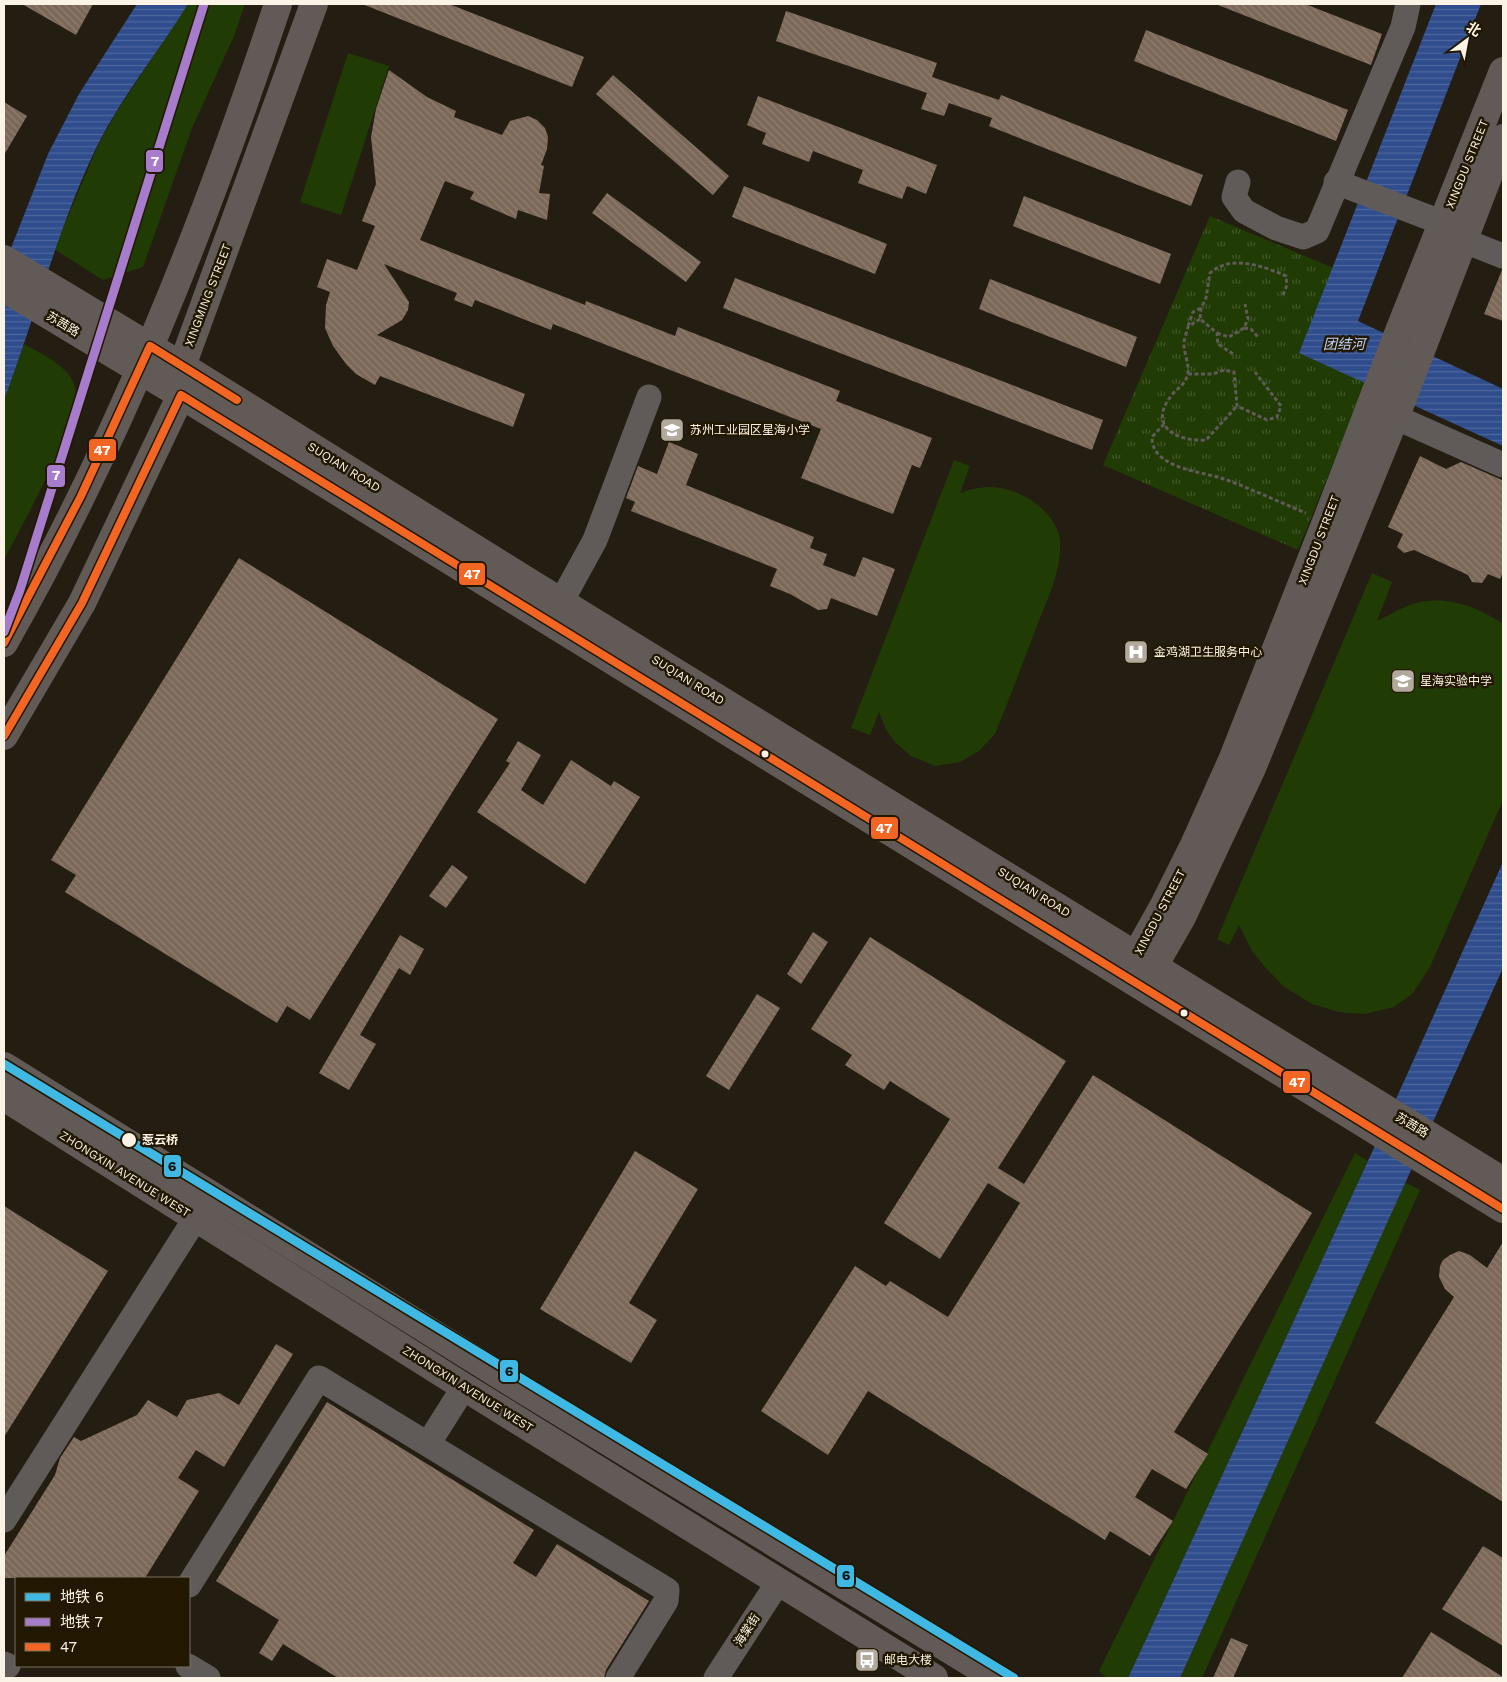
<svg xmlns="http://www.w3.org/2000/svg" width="1507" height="1682" font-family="'Work Sans','Noto Sans SC',sans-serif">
	<defs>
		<pattern id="park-tufts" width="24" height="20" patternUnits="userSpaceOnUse" patternTransform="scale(1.25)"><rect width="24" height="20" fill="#213b04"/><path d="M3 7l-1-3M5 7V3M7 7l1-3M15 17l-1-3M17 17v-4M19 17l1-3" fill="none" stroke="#425829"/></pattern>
		<pattern id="water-rules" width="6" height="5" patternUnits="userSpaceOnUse" patternTransform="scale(1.25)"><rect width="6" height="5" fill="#2f4d8d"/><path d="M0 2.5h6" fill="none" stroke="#4e679d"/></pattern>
		<pattern id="building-back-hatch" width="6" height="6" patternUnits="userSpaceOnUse" patternTransform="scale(1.25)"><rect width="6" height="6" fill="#7b6859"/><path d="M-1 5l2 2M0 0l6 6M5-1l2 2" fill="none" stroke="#8f7e71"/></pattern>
	</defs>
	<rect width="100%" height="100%" fill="#241e12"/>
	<!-- grass -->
	<g fill="#213b04">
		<path d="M188 4H245L234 36 192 128 143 267 103 280 54 249 99 143 116 113Z"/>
		<path d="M348 53 389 66 341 215 300 202Z"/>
		<path d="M24 344C41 354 66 364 74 384 86 414 20 528 4 560V400Z"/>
		<path d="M954 460 970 466 960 493C984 484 1003 485 1026 497 1041 505 1058 522 1060 540 1062 572 1046 602 1035 631 1022 665 1009 700 995 734L979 751 960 762 935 766 911 756 896 743 886 730 879 712 870 735 851 728Z"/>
		<path d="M1372 573 1392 582 1377 621C1386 617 1395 611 1405 607 1438 592 1476 605 1503 624V800L1430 967 1413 993 1394 1007 1365 1014 1339 1012 1312 1004 1283 986 1265 967 1252 951 1239 925 1229 945 1217 939Z"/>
		<path d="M1355 1153 1368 1161 1128 1678H1107L1099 1671Z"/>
		<path d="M1404 1182 1420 1190 1202 1678H1180Z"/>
	</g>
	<!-- park -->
	<path fill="url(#park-tufts)" d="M1210 216 1333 268 1299 353 1366 382 1298 550 1103 465Z"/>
	<!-- water -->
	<g fill="url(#water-rules)">
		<path d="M137 4H188C159 51 123 95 98 144 58 226 36 315 4 400V266L48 154 79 94Z"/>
		<path d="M1436 4H1481L1358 321 1503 389V446L1299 353Z"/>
		<path d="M1503 862V968L1180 1678H1128L1368 1161Z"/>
	</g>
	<!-- building -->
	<g fill="url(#building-back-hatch)">
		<path d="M22 4H93L76 35Z"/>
		<path d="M362 4H449L584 57 572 87Z"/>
		<path d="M1305 4 1382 34 1371 65 1218 5Z"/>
		<path d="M786 11 937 63 932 77 999 100 1001 95 1203 175 1191 206 989 126 992 118 949 103 944 116 921 109 927 93 776 41Z"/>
		<path d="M1146 30 1348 110 1336 141 1134 61Z"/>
		<path d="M389 70 427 97 456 111 454 117 502 135 510 121 528 116 537 120 545 128 548 137 547 149 541 165 544 166 539 193 550 194 547 220 518 210 516 219 470 199 474 192 445 181 420 240 585 305 586 301 675 336 678 327 840 391 836 401 932 438 920 468 912 465 893 514 801 478 821 429 553 324 551 330 475 300 472 307 454 300 457 293 384 264 409 302 408 310 402 320 377 335 525 394 513 427 380 376 375 385 356 374 346 364 333 346 325 328 326 305 330 292 317 287 327 259 357 270 375 226 362 221 376 184 371 137 376 109Z"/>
		<path d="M613 75 729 176 713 195 596 94Z"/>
		<path d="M758 96 937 165 926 194 907 186 902 199 858 183 863 170 813 151 809 162 762 144 766 133 747 125Z"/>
		<path d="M4 102 27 116 4 155Z"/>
		<path d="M744 186 887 244 875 274 732 217Z"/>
		<path d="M607 193 701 262 686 282 592 213Z"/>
		<path d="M1024 196 1171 254 1160 284 1013 226Z"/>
		<path d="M1502 270H1503V321L1484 314Z"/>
		<path d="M735 278 1103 420 1092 450 723 308Z"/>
		<path d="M990 279 1137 337 1126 367 979 309Z"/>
		<path d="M669 442 698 454 686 485 814 537 810 548 827 554 823 565 855 577 863 557 895 569 877 616 831 598 827 609 818 610 790 594 770 586 777 569 631 511 635 502 626 498 638 466 657 474Z"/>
		<path d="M1420 456 1446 469 1461 462 1502 480 1503 572 1500 579 1488 574 1482 583 1472 582 1468 575 1414 550 1404 553 1397 547 1403 534 1388 527Z"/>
		<path d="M239 558 498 719 310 1020 287 1006 277 1023 65 892 76 875 51 860Z"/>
		<path d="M518 741 541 755 521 790 543 805 571 760 611 786 614 781 640 797 585 884 477 812 510 763 506 761Z"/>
		<path d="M452 865 468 877 446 908 429 896Z"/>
		<path d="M813 932 828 942 801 984 787 974Z"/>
		<path d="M400 935 424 949 410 975 399 968 360 1035 376 1044 349 1090 319 1073Z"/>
		<path d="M870 937 1066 1061 998 1168 1024 1184 1093 1075 1312 1213 1174 1432 1208 1454 1186 1489 1152 1469 1135 1497 1173 1521 1150 1556 1110 1531 1105 1540 868 1391 828 1455 761 1411 855 1266 886 1286 890 1281 948 1317 1020 1203 988 1183 940 1259 884 1223 950 1119 890 1081 884 1090 845 1065 852 1055 811 1029Z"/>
		<path d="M757 994 780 1008 729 1090 706 1076Z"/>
		<path d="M635 1151 698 1189 629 1303 657 1320 631 1363 540 1309Z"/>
		<path d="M4 1206 108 1271 4 1437Z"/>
		<path d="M1503 1242V1502L1375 1423 1454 1297 1445 1289 1439 1277 1440 1266 1443 1260 1450 1255 1459 1251 1470 1255 1487 1268Z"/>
		<path d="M276 1344 293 1354 224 1467 196 1450 178 1478 199 1491 145 1578H4V1556L55 1475 60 1458 74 1437 81 1441 137 1415 148 1400 177 1417 187 1400 219 1393 239 1405Z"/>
		<path d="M327 1402 534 1530 513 1563 536 1577 557 1544 649 1601 606 1670 604 1678H338L283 1644 272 1661 259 1653 279 1620 216 1581Z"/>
		<path d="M1483 1546 1503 1558V1646L1442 1609Z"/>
		<path d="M1431 1632 1503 1677V1678H1402Z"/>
		<path d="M1231 1638 1248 1645 1233 1678H1213Z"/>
	</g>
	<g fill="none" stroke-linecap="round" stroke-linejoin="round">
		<!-- path -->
		<g stroke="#605b58" stroke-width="3" stroke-dasharray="4 2.5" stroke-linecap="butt">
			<path d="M1200 319 1188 327C1187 331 1185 337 1184 342 1183 353 1191 366 1187 376 1185 385 1176 389 1171 396 1147 427 1178 442 1206 440L1237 406"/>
			<path d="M1188 326 1193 312 1201 308"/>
			<path d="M1244 328 1251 329 1258 337"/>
			<path d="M1217 333 1229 337 1244 328 1248 319 1245 304"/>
			<path d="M1233 354 1218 344 1217 333 1200 319 1201 308 1206 298 1210 273C1231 254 1263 266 1286 276L1287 285 1283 295"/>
			<path d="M1188 374H1213L1224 370 1234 372 1237 406 1267 420 1277 417 1281 406 1255 372"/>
			<path d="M1164 424 1152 437C1152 444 1154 450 1159 455 1176 471 1203 472 1224 479 1252 489 1279 502 1306 513"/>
		</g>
		<!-- minor -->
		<g stroke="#605b59" stroke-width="25">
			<path d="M1238 182 1234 197 1244 211 1276 228 1303 237 1317 231 1403 27 1408 4"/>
			<path d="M1336 182 1443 223"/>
			<path d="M1444 233 1503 256"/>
			<path d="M1395 417 1503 465"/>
			<path d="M561 602 595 540 649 397"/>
			<path d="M428 1444 464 1387"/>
			<path d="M4 1520 195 1219"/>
			<path d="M189 1585 319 1378 667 1590 666 1601 618 1678"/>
			<path d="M4 1664 8 1666"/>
			<path d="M188 1666 208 1678"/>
			<path d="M716 1678 779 1581"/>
		</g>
		<!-- major -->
		<g stroke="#615a56" stroke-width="28">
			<path d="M4 259 182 366 561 602 1503 1181"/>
			<path d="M4 288 181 395 1503 1209"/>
			<path d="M4 643C119 441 205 224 278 4"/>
			<path d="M4 736 82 603 181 395 182 366 314 4"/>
			<path d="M1134 971 1136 955 1164 905 1194 845 1233 758 1326 522 1399 331 1503 71"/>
			<path d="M1139 977 1154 966 1182 917 1252 768 1399 408 1503 138"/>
			<path d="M4 1066 519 1387 996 1678"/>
			<path d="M4 1097 464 1387 934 1678"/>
		</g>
		<defs>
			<g id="bus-1">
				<path d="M4 643 81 496 150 346 237 400"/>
				<path d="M4 736 82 603 181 395 1503 1209"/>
			</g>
		</defs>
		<!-- bus-1 casing -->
		<use href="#bus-1" stroke="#221802" stroke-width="11"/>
		<!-- bus-1 -->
		<use href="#bus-1" stroke="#f26522" stroke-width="8"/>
		<defs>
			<path id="metro-1" d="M4 1064 1014 1678"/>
			<path id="metro-2" d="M4 632 20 590 204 4"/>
		</defs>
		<!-- metro-1 casing -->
		<use href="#metro-1" stroke="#221802" stroke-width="12"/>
		<!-- metro-2 casing -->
		<use href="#metro-2" stroke="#221802" stroke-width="12"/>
		<!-- metro-1 -->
		<use href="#metro-1" stroke="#3fb9e4" stroke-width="9"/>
		<!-- metro-2 -->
		<use href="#metro-2" stroke="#a87ccc" stroke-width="9"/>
	</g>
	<!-- icons -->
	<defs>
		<symbol id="school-square" viewBox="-11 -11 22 22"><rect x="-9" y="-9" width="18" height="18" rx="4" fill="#b0a99c" stroke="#221802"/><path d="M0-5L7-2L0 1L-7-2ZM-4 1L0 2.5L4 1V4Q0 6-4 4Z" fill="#fff"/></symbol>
		<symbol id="hospital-square" viewBox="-11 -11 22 22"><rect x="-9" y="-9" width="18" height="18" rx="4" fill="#b0a99c" stroke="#221802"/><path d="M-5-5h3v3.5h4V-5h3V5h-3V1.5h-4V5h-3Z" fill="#fff"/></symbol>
		<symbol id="bus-square" viewBox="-11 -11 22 22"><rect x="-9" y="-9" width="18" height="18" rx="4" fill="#b0a99c" stroke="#221802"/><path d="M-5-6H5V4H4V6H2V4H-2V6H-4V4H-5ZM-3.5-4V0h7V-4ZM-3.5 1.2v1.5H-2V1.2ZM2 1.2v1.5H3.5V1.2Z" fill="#fff"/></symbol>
	</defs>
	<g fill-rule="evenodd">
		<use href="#school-square" x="658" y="416" width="28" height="28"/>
		<use href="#hospital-square" x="1122" y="638" width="28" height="28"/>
		<use href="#school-square" x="1389" y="667" width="28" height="28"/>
		<use href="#bus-square" x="853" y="1646" width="28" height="28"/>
	</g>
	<!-- markers -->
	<g fill="#fbf4e6" stroke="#221802" stroke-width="2">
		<circle cx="765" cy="754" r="4.5"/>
		<circle cx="1184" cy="1013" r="4.5"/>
		<circle cx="129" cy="1140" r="8"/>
	</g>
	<g text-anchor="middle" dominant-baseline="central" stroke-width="5" stroke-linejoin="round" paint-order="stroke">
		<!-- street labels -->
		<g font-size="12" fill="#fbf4e6" stroke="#221802">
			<text transform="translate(1467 164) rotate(-68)">XINGDU STREET</text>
			<text transform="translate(208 295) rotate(-69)">XINGMING STREET</text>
			<text transform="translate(63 324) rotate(31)">苏茜路</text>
			<text transform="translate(344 467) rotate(32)">SUQIAN ROAD</text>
			<text transform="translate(1319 540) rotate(-69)">XINGDU STREET</text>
			<text transform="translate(688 680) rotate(32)">SUQIAN ROAD</text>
			<text transform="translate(1034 892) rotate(32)">SUQIAN ROAD</text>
			<text transform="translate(1160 912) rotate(-62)">XINGDU STREET</text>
			<text transform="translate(1412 1125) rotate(31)">苏茜路</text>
			<text transform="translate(125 1174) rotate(32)">ZHONGXIN AVENUE WEST</text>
			<text transform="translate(468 1389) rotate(32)">ZHONGXIN AVENUE WEST</text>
			<text transform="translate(747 1630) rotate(-57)">海棠街</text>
		</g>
		<!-- poi labels -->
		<g font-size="12" fill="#fbf4e6" stroke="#221802" text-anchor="start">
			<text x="690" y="430">苏州工业园区星海小学</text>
			<text x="1154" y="652">金鸡湖卫生服务中心</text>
			<text x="1420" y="681">星海实验中学</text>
			<text x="884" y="1660">邮电大楼</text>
		</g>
		<!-- stop labels -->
		<g font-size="12" font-weight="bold" fill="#fbf4e6" stroke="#221802" text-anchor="start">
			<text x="142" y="1140">惹云桥</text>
		</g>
		<!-- water labels -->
		<g font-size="14" font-style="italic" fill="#bdd3fc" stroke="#221802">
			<text x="1344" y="344">团结河</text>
		</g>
	</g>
	<g stroke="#221802" stroke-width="2">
		<rect x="145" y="149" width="19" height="24" rx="5" fill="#a87ccc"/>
		<rect x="88" y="438" width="29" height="24" rx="5" fill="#f26522"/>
		<rect x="46" y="464" width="20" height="24" rx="5" fill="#a87ccc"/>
		<rect x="458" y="562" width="28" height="24" rx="5" fill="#f26522"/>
		<rect x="870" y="816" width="29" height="24" rx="5" fill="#f26522"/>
		<rect x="1282" y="1070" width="29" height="24" rx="5" fill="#f26522"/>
		<rect x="163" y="1154" width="19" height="24" rx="5" fill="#3fb9e4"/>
		<rect x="499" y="1359" width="20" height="24" rx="5" fill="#3fb9e4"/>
		<rect x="836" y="1564" width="19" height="24" rx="5" fill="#3fb9e4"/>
	</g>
	<g font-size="14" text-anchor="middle" font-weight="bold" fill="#fff">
		<text x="155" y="166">7</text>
		<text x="102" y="455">47</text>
		<text x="56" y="480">7</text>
		<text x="472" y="579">47</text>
		<text x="884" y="833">47</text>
		<text x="1297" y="1087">47</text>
	</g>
	<g font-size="14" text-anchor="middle" font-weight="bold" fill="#111">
		<text x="172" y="1171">6</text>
		<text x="509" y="1376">6</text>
		<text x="846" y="1580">6</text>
	</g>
	<!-- border -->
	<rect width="1507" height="1682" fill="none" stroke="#fbf4e6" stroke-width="10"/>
	<!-- legend -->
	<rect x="15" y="1577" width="175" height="90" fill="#221802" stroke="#79705d"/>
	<rect x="25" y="1593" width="25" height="8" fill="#3fb9e4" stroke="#79705d"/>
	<text x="60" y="1602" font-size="15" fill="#fbf4e6">地铁 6</text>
	<rect x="25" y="1618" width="25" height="8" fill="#a87ccc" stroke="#79705d"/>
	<text x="60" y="1627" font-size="15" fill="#fbf4e6">地铁 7</text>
	<rect x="25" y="1643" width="25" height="8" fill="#f26522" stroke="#79705d"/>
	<text x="60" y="1652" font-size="15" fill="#fbf4e6">47</text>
	<!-- north arrow -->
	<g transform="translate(1467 40) rotate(32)" stroke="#221802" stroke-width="4" paint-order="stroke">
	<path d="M0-4L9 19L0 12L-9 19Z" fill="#fbf4e6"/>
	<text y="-8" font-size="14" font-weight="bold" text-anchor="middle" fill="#fbf4e6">北</text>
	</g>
</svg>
